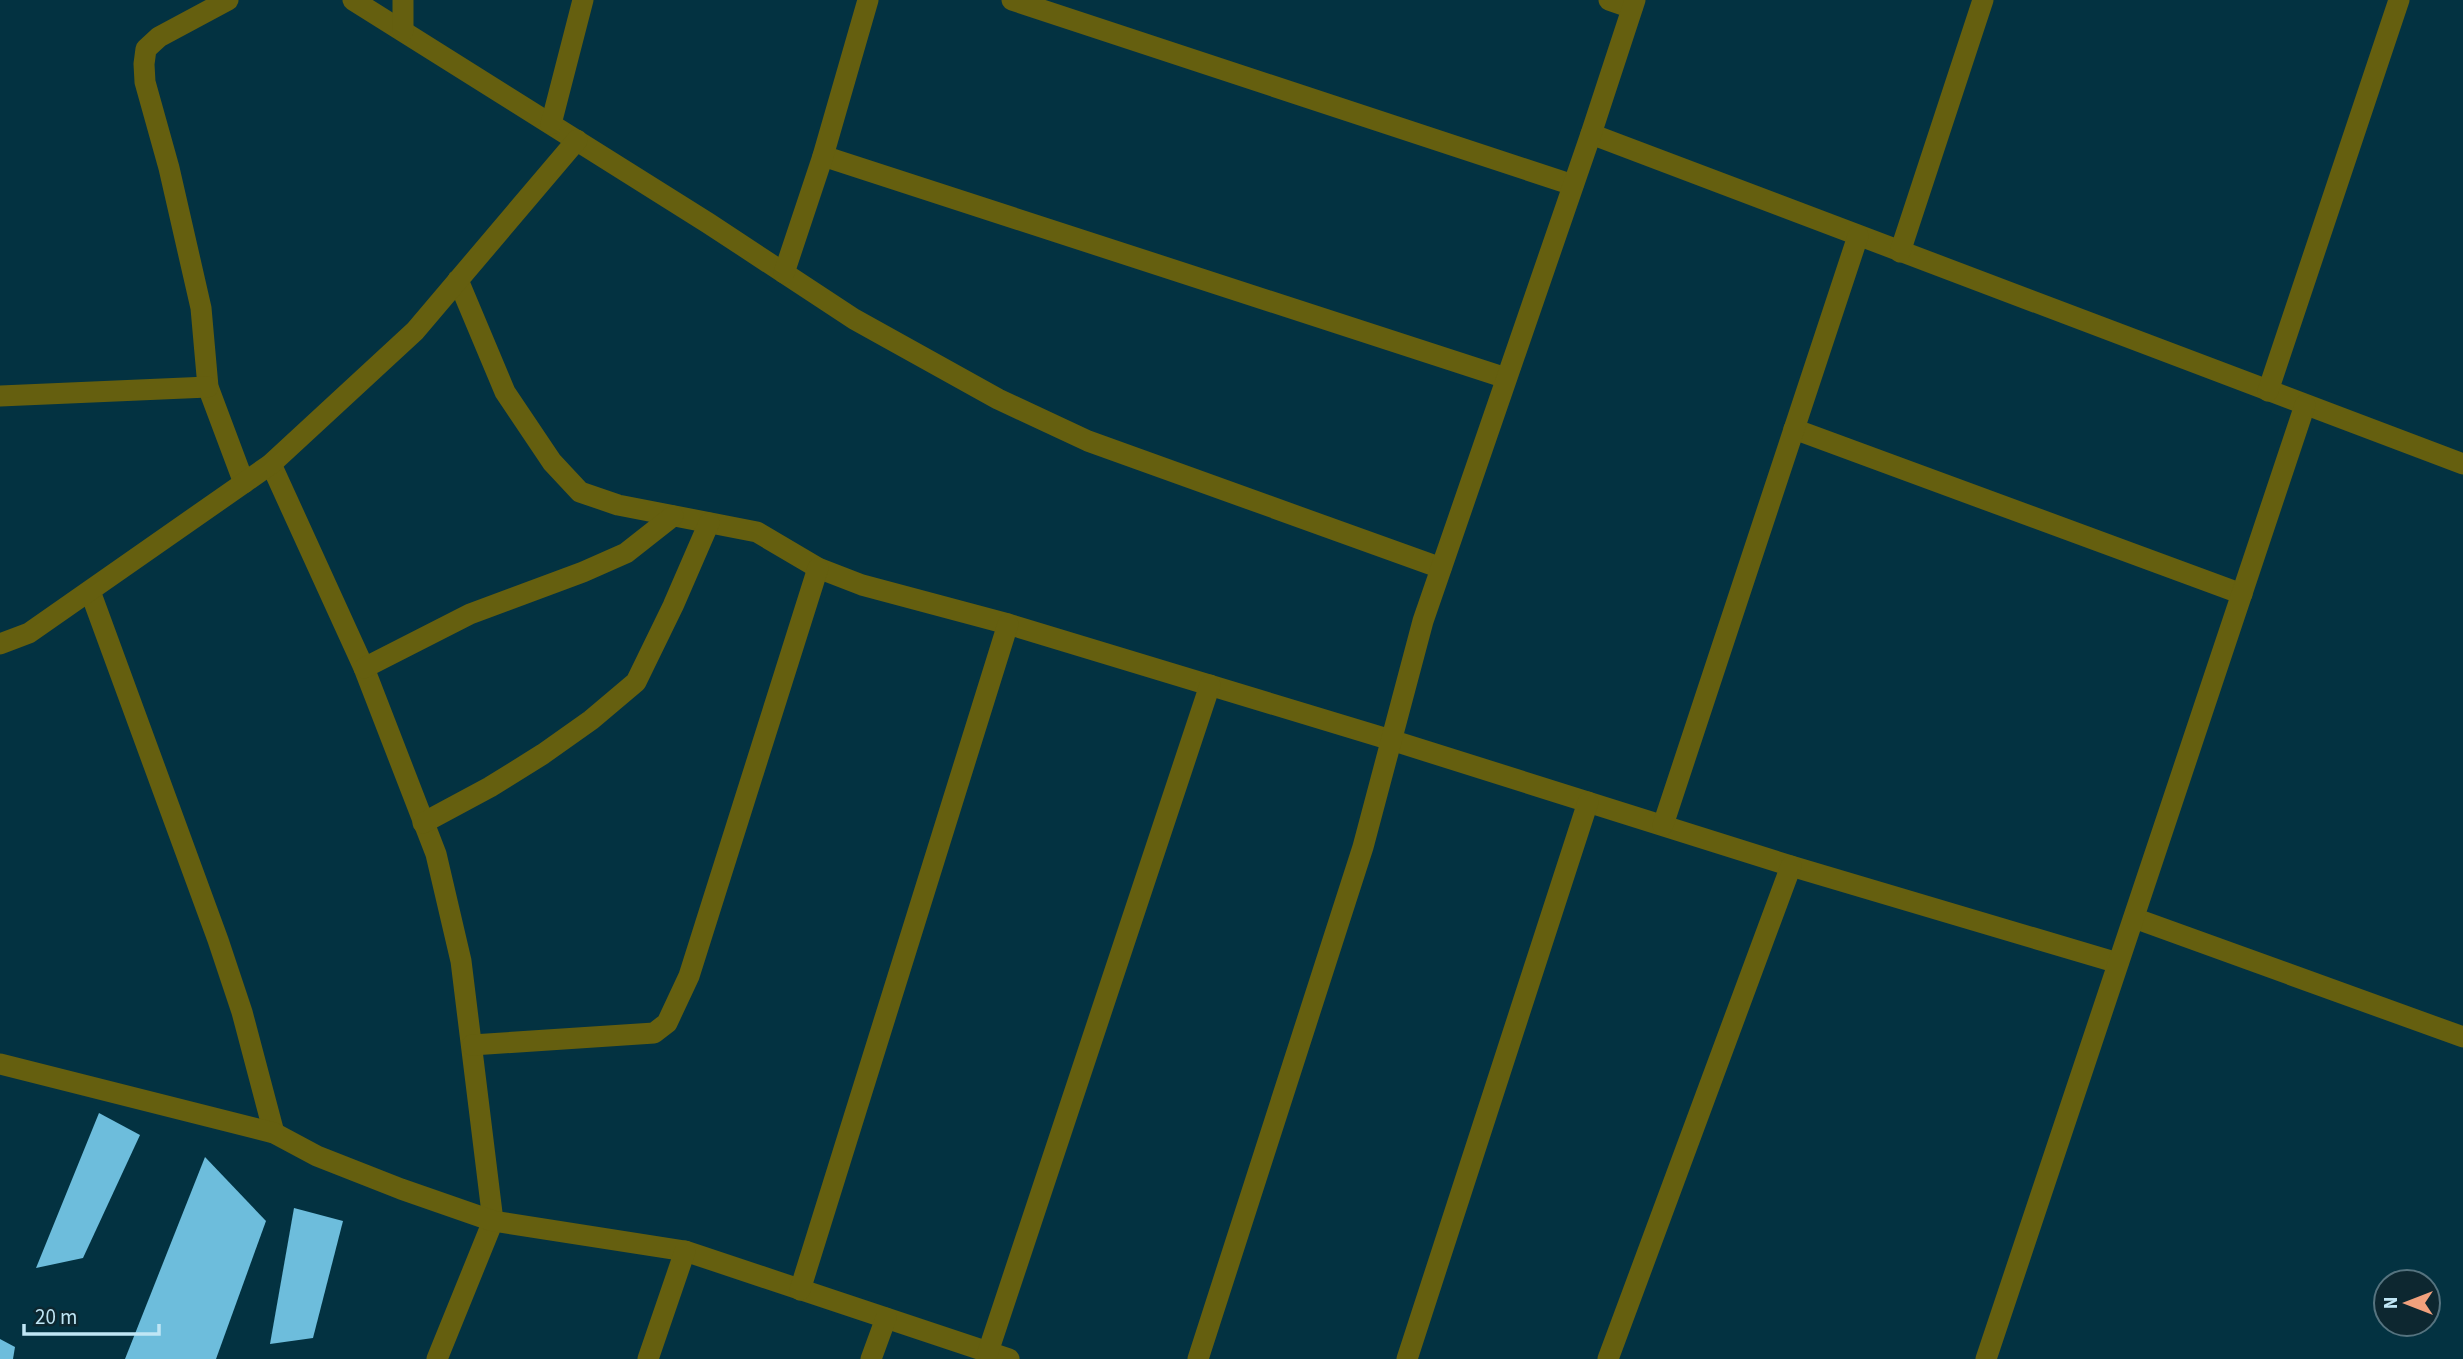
<svg xmlns="http://www.w3.org/2000/svg" width="2463" height="1359" font-family="'Source Sans 3',sans-serif">
	<rect width="100%" height="100%" fill="#033241"/>
	<!-- building -->
	<g fill="#6dbddc">
		<path d="M99 1113 140 1135 83 1258 36 1268Z"/>
		<path d="M205 1157 266 1221 216 1359H125Z"/>
		<path d="M294 1208 343 1221 313 1338 270 1344Z"/>
		<path d="M0 1339 15 1347 13 1359H0Z"/>
	</g>
	<g fill="none" stroke-linecap="round" stroke-linejoin="round">
		<!-- street -->
		<g stroke="#655f0f" stroke-width="21">
			<path d="M228 0 159 37 146 49 144 64 145 82 169 168 201 308 208 387 244 483"/>
			<path d="M353 0 708 223 854 319 998 399 1088 441 1441 568"/>
			<path d="M403 0V31"/>
			<path d="M1012 0 1573 185"/>
			<path d="M1609 0 1632 8"/>
			<path d="M551 124 583 0"/>
			<path d="M1591 134 2463 464"/>
			<path d="M823 156 1506 378"/>
			<path d="M1900 252 1983 0"/>
			<path d="M784 273 823 156 868 0"/>
			<path d="M458 280 505 392 552 462 580 492 618 505 757 532 818 568 862 585 1008 624 1391 740 1791 866 2118 963"/>
			<path d="M2268 391 2399 0"/>
			<path d="M0 396 208 387"/>
			<path d="M1794 429 2242 594"/>
			<path d="M271 464 364 668 436 854 461 961 493 1221 437 1359"/>
			<path d="M90 591 218 940 242 1012 274 1133"/>
			<path d="M0 644 29 633 271 464 415 331 577 140"/>
			<path d="M364 668 470 614 583 572 626 553 673 516"/>
			<path d="M423 823 490 787 543 754 591 720 636 682 673 606 709 523"/>
			<path d="M1663 825 1858 236"/>
			<path d="M2134 918 2463 1037"/>
			<path d="M472 1045 654 1033 667 1023 689 976 818 568"/>
			<path d="M0 1064 274 1133 317 1156 401 1189 493 1221 685 1251 1009 1359"/>
			<path d="M800 1290 1008 624"/>
			<path d="M988 1352 1210 685"/>
			<path d="M648 1359 685 1251"/>
			<path d="M871 1359 886 1318"/>
			<path d="M1198 1359 1363 847 1423 621 1591 134 1635 0"/>
			<path d="M1407 1359 1588 802"/>
			<path d="M1608 1359 1791 866"/>
			<path d="M1986 1359 2305 405"/>
		</g>
	</g>
	<!-- north arrow -->
	<g transform="translate(2407 1303) rotate(270)"><circle r="33" fill="#0d2730" stroke="#55737f" stroke-width="2"/>
	<path d="M0-5L12 26L0 18L-12 26Z" fill="#f1a17d"/>
	<text y="-10" font-size="19" font-weight="bold" text-anchor="middle" fill="#c0e6f5">N</text>
	</g>
	<!-- scale -->
	<path d="M24 1324v10h135v-10" fill="none" stroke="#c0e6f5" stroke-width="3.5"/>
	<text x="35" y="1324" font-size="21" fill="#c0e6f5" stroke="#0d2730" stroke-width="5" paint-order="stroke">20 m</text>
</svg>
